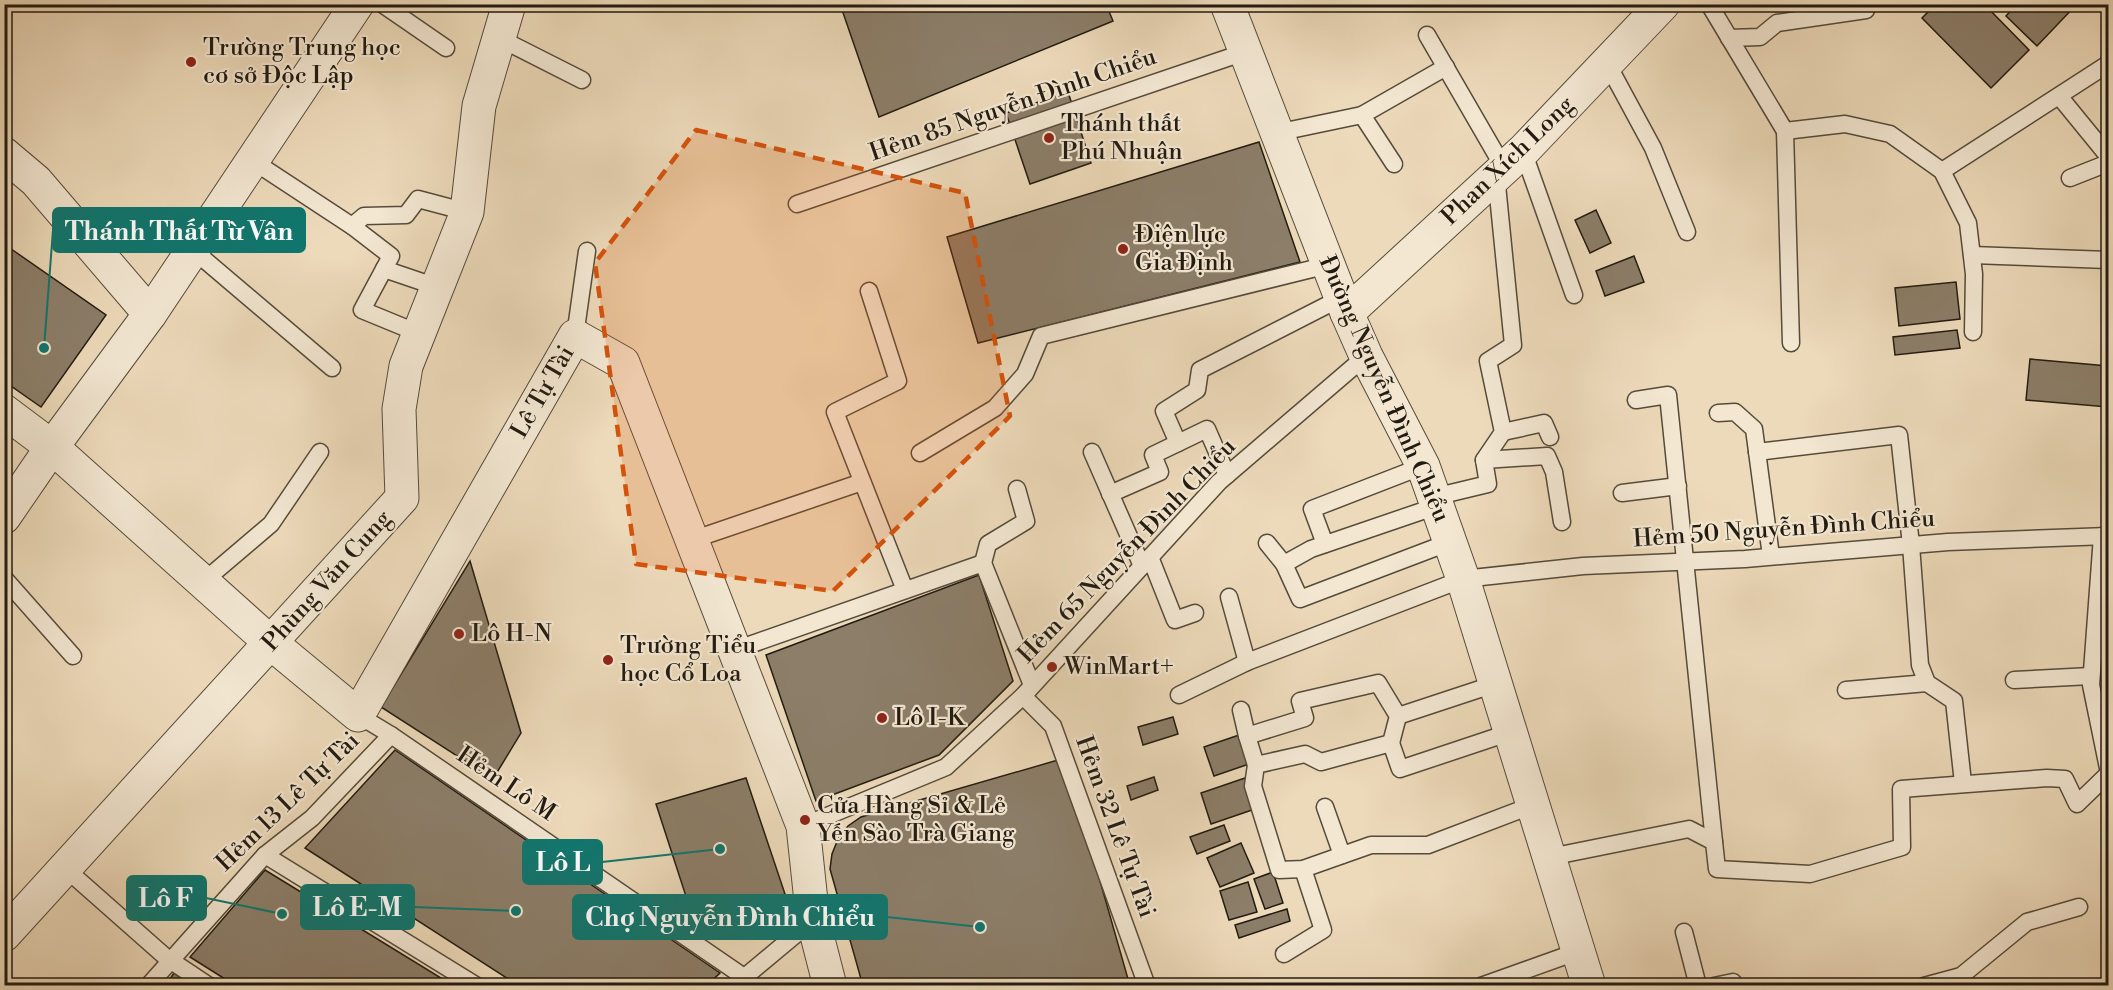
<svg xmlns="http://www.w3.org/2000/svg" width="2113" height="990" font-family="'Libre Bodoni',serif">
	<rect width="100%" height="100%" fill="#eddaba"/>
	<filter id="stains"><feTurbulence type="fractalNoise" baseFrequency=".00333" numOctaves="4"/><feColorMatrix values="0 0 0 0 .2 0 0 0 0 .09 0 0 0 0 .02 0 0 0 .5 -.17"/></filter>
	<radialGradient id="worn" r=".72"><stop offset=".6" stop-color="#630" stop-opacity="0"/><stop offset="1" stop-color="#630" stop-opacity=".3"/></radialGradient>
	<!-- building -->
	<g fill="#8c7e69" stroke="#221b11" stroke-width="1.5">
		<path d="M840 4H1106L1113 21 879 117Z"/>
		<path d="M1936 4H1984L2029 50 1991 88 1922 18Z"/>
		<path d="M2017 4H2077L2037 46 2006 16Z"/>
		<path d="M1068 92 1091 163 1030 184 1006 113Z"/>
		<path d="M1259 142 1300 262 978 343 947 237Z"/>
		<path d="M1596 210 1611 243 1590 253 1575 220Z"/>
		<path d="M4 244 106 315 41 407 4 381Z"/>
		<path d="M1634 256 1644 282 1605 296 1596 271Z"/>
		<path d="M1956 282 1960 319 1899 326 1895 288Z"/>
		<path d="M1957 330 1960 348 1895 355 1893 337Z"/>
		<path d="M2030 359 2108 366V407L2026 400Z"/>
		<path d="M470 561 521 733 493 779 381 707Z"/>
		<path d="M979 575 1013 681 939 755 816 801 766 655Z"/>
		<path d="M1173 717 1178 734 1143 745 1138 727Z"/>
		<path d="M1239 735 1249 764 1214 776 1204 747Z"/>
		<path d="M395 750 720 973 706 986H519L305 848Z"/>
		<path d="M1065 758 1130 986H863L830 869 832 854 838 839 848 826 861 817Z"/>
		<path d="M1154 777 1158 790 1131 800 1127 786Z"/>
		<path d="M746 778 785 894 695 924 656 804Z"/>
		<path d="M1245 778 1255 809 1211 824 1201 793Z"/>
		<path d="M1224 825 1230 841 1197 854 1190 837Z"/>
		<path d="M1241 843 1254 873 1220 887 1207 858Z"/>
		<path d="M265 870 454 986H236L190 957Z"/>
		<path d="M1273 872 1283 903 1265 909 1254 879Z"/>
		<path d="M1248 882 1257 912 1229 920 1220 891Z"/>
		<path d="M1287 909 1290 921 1239 938 1235 925Z"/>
		<path d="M174 973 194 986H165Z"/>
	</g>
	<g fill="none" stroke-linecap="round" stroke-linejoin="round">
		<defs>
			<g id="service">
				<path d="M382 4 446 48"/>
				<path d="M1709 4 1785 131 1845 124 1890 134 1942 171 1968 223 1974 274 1973 332"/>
				<path d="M1427 35 1504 168"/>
				<path d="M499 38 582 80"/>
				<path d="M1729 38 1760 37 1777 23 1866 10"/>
				<path d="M1607 63 1653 148 1687 232"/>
				<path d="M2059 96 2108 156"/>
				<path d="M1785 131 1791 343"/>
				<path d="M1276 133 1362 115"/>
				<path d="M1523 151 1574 295"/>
				<path d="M253 161 352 226 364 216 406 215 418 199 467 212"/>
				<path d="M1394 164 1362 115 1446 67"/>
				<path d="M1942 171 2108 64"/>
				<path d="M2070 178 2108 163"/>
				<path d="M797 204 1245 52"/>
				<path d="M352 226 391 256 362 310 418 333"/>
				<path d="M193 250 332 368"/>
				<path d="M1972 255 2108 260"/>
				<path d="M384 269 437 287"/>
				<path d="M869 291 898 381 835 412 905 590"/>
				<path d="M575 336 587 251"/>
				<path d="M1636 400 1668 395 1714 842"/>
				<path d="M1718 413 1735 412 1754 429 1771 556"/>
				<path d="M1503 432 1544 423 1550 437"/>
				<path d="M1178 443 1164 411 1197 390 1200 370 1341 298"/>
				<path d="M1092 452 1142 566"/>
				<path d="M1757 452 1899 435 1911 545 1920 665 1927 683 1954 701 1963 783"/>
				<path d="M920 453 995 408 1025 374 1041 336 1328 265"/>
				<path d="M1484 460 1547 456 1554 472 1562 522"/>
				<path d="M1622 493 1678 486"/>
				<path d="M1110 494 1160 472 1153 455 1207 429 1227 475"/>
				<path d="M1434 497 1488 484 1484 460 1503 432 1488 361 1513 345 1496 175"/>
				<path d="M2102 536 2091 685 2108 768"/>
				<path d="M692 540 862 482"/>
				<path d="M1267 543 1284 564 1300 599 1450 542"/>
				<path d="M1325 544 1312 509 1423 466"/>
				<path d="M1150 557 1175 620 1195 613"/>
				<path d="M983 563 988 544 1026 521 1017 489"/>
				<path d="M1284 564 1311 549 1437 506"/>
				<path d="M4 578 73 656"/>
				<path d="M204 581 271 524 320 452"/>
				<path d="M1229 597 1247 662"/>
				<path d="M735 650 983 563 1032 685"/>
				<path d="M2014 680 2091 676"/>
				<path d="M1846 690 1927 683"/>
				<path d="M1179 695 1247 662 1463 579 1583 566 1745 559 1948 542 2108 536"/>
				<path d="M1023 696 1053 726 1147 986"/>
				<path d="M1241 710 1247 736 1305 718 1300 701 1378 683 1398 716 1391 743"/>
				<path d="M358 715 391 735 744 977"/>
				<path d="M1398 716 1495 684"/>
				<path d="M1247 736 1256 765"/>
				<path d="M1391 743 1321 762 1305 754 1256 765 1253 786 1279 870 1303 869 1371 845H1428L1533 805"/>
				<path d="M1391 743 1400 769 1511 732"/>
				<path d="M1325 807 1342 855"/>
				<path d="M803 826 946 767 1023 696 1219 482 1366 356"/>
				<path d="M265 855 477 986"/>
				<path d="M1550 857 1689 829 1714 842 1717 869 1810 874 1902 847 1901 789 2047 778 2065 779 2077 804 2108 774"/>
				<path d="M66 869 169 960"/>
				<path d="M1684 932 1698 986"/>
				<path d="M1284 954 1323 930 1303 869"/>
				<path d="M176 964 209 986"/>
				<path d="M148 986 265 855 312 818 391 735"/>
				<path d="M734 986 813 920"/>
				<path d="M1481 986 1579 951"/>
				<path d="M1714 986 1733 982V986"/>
				<path d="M1924 986 1961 976 2027 922 2079 907"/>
			</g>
			<g id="minor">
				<path d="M1227 4 1347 313 1366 356 1423 466 1434 497 1463 579 1589 986"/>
				<path d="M4 154 36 181 150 314"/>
				<path d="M4 411 52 447 271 643 358 715 575 336 623 363 803 826 813 920 830 986"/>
				<path d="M4 935 402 498 399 409 406 366 467 212 479 106 509 4"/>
			</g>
			<g id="tertiary">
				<path d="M1347 313 1523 151 1663 4"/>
				<path d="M4 517 52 447 150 314 357 4"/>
			</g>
		</defs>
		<!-- service casing -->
		<use href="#service" stroke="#554b3b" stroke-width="19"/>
		<!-- minor casing -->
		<use href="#minor" stroke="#554b3b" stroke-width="35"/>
		<!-- tertiary casing -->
		<use href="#tertiary" stroke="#554b3b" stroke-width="35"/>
		<!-- service -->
		<use href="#service" stroke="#f3e7d2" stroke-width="16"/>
		<!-- minor -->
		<use href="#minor" stroke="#f3e7d2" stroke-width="33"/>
		<!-- tertiary -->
		<use href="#tertiary" stroke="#f3e7d2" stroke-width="33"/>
	</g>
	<!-- marked area -->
	<path fill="#d4530c" fill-opacity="0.2" stroke="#d4530c" stroke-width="4.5" stroke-dasharray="12 8" stroke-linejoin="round" d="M696 130 965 193 1010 416 833 591 636 564 595 263Z"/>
	<!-- markers -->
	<g fill="#8f2418" stroke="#f3e7d2" stroke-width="2">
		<circle cx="191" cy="62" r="6"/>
		<circle cx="1049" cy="138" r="6"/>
		<circle cx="1123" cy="249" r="6"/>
		<circle cx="459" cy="634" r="6"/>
		<circle cx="608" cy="660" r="6"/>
		<circle cx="1052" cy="667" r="6"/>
		<circle cx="882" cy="718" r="6"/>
		<circle cx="805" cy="820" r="6"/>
	</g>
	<g text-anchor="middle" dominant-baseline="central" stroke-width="4.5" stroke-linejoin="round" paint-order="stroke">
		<!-- poi labels -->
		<g font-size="24" fill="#221b11" stroke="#f3e7d2" text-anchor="start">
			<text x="203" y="48">Trường Trung học<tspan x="203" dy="28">cơ sở Độc Lập</tspan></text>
			<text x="1061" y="124">Thánh thất<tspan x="1061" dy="28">Phú Nhuận</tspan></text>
			<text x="1135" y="235">Điện lực<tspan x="1135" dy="28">Gia Định</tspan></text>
			<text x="471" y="634">Lô H-N</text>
			<text x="620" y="646">Trường Tiểu<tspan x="620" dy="28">học Cổ Loa</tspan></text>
			<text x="1064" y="667">WinMart+</text>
			<text x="894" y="718">Lô I-K</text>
			<text x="817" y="806">Cửa Hàng Sỉ &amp; Lẻ<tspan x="817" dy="28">Yến Sào Trà Giang</tspan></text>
		</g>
		<!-- street labels -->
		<g font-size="24" fill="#221b11" stroke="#f3e7d2">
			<text transform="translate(1013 105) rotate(-19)">Hẻm 85 Nguyễn Đình Chiểu</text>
			<text transform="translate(1508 161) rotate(-44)">Phan Xích Long</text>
			<text transform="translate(1384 389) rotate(66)">Đường Nguyễn Đình Chiểu</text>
			<text transform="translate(543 392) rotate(-60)">Lê Tự Tài</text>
			<text transform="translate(1784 529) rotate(-4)">Hẻm 50 Nguyễn Đình Chiểu</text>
			<text transform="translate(1127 551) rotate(-46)">Hẻm 65 Nguyễn Đình Chiểu</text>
			<text transform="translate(327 581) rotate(-48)">Phùng Văn Cung</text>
			<text transform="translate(506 784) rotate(34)">Hẻm Lô M</text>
			<text transform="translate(288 802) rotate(-44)">Hẻm 13 Lê Tự Tài</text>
			<text transform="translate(1115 827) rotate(70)">Hẻm 32 Lê Tự Tài</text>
		</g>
	</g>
	<!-- callouts -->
	<path fill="none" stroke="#0f766e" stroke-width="2" d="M44 348L53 230M720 849L602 862M282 914L206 898M516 911L414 907M980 927L887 917"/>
	<g fill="#0f766e" stroke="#f3e7d2" stroke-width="2">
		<circle cx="44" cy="348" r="6"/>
		<circle cx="720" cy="849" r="6"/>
		<circle cx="282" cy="914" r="6"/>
		<circle cx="516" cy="911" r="6"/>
		<circle cx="980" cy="927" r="6"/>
	</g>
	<g fill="#0f766e" stroke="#0f766e" stroke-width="2">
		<rect x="53" y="208" width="252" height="44" rx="6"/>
		<rect x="523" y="840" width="79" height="44" rx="6"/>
		<rect x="127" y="876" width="79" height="44" rx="6"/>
		<rect x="301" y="885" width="113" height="44" rx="6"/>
		<rect x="573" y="895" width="314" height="44" rx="6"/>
	</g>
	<g font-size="26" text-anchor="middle" font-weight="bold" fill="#fff">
		<text x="179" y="240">Thánh Thất Từ Vân</text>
		<text x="563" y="871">Lô L</text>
		<text x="166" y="907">Lô F</text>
		<text x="357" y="916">Lô E-M</text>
		<text x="730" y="926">Chợ Nguyễn Đình Chiểu</text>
	</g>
	<!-- margin -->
	<rect width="2113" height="990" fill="none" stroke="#eddaba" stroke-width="24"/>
	<rect x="6" y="6" width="2101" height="978" fill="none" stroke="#221b11" stroke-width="3"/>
	<rect x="12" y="12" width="2089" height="966" fill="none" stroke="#221b11" stroke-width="1.5"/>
	<rect width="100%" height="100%" filter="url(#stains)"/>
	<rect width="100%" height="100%" fill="url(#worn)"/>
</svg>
